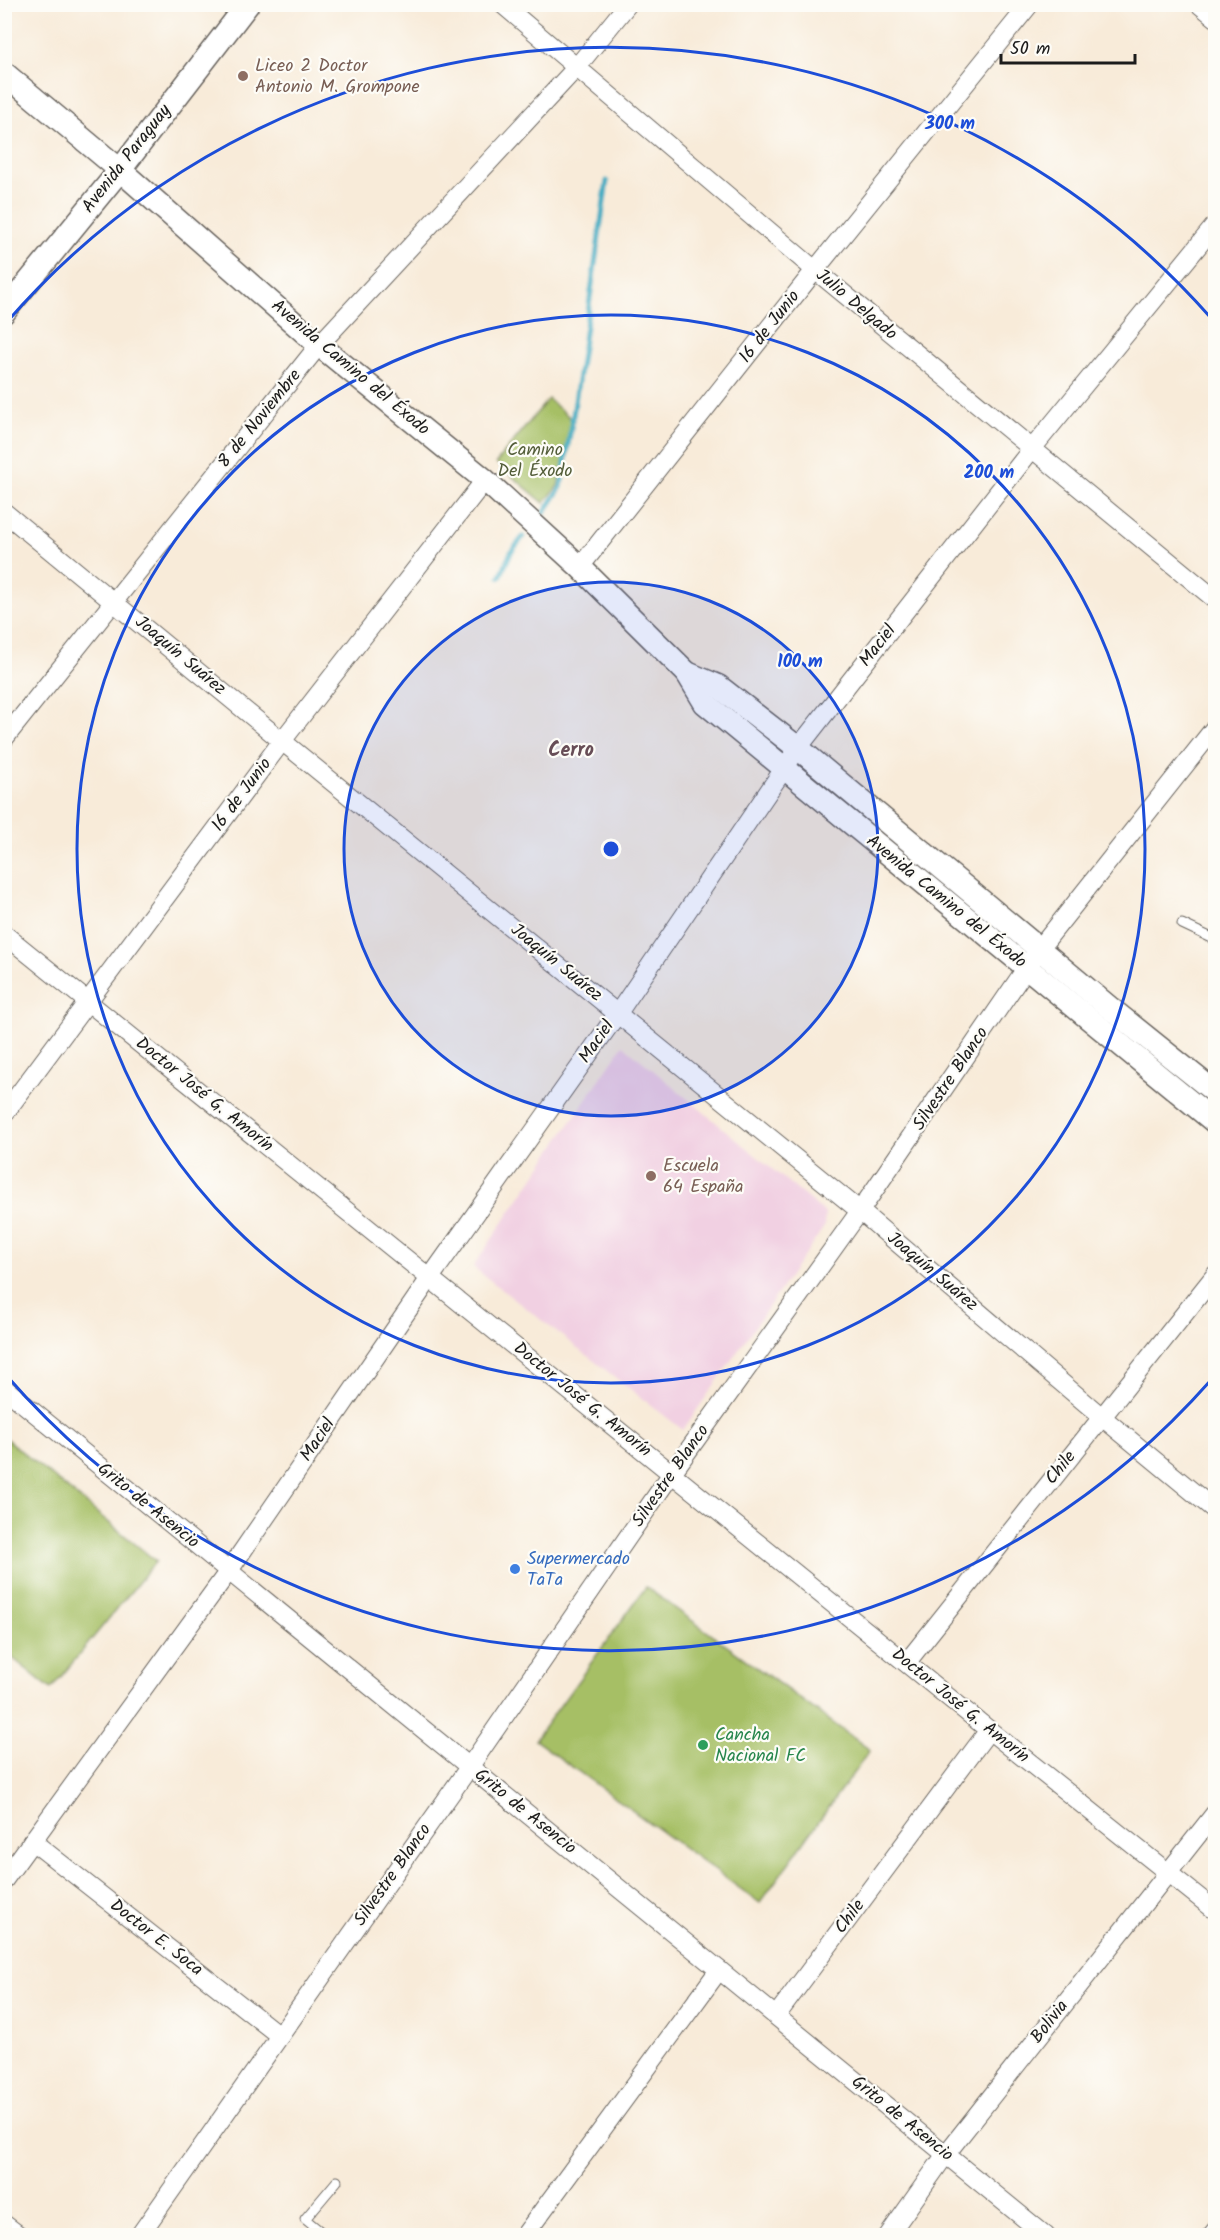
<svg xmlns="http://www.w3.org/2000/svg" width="1220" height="2240" font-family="Kalam,sans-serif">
	<rect width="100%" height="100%" fill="#fdfcf7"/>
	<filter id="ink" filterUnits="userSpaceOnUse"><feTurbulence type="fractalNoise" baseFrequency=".0167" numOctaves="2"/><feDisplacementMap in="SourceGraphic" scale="12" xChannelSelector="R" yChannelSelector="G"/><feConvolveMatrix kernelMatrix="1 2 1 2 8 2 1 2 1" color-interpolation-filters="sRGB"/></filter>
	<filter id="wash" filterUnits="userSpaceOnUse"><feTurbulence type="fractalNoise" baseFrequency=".008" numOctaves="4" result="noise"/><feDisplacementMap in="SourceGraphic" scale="24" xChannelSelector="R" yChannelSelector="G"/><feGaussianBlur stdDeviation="1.35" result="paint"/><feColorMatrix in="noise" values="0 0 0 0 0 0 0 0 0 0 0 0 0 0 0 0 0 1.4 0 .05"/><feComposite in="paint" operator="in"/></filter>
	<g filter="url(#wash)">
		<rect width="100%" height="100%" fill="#f8ebd9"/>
		<!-- built -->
		<path fill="#f1d0e2" d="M623 1045 825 1213 824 1227 683 1430 473 1267Z"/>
		<!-- green -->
		<g fill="#a6bf65" stroke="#616e40" stroke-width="1.5">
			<path d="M548 399 573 420 558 486 544 503 496 463Z"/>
			<path d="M4 1437 156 1561 51 1689 5 1652Z"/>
			<path d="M646 1587 870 1750 760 1903 535 1740Z"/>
		</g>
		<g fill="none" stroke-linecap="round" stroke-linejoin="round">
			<!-- stream -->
			<g stroke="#43acc2" stroke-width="5">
				<path d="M544 513 561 487 574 409 607 181"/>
				<path d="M500 577 511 552 523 537"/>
			</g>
		</g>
	</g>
	<g filter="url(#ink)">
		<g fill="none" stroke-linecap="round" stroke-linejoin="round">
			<defs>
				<g id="service">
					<path d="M1182 924 1216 940"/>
					<path d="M326 2236 305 2219 337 2181"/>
				</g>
				<g id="minor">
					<path d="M502 4 815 270 1216 600"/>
					<path d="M1199 4 1216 18"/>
					<path d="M4 512 282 741 860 1211 1102 1417 1216 1511"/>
					<path d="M580 567 815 270 1030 4"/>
					<path d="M4 739 319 345 576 68 628 4"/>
					<path d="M4 934 989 1730 1216 1911"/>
					<path d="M4 1114 282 741 485 480"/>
					<path d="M4 1388 1046 2236"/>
					<path d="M907 1662 1216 1274"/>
					<path d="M32 1841 280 2036"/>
					<path d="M4 1880 228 1572 430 1278 618 1013 798 748 1031 450 1216 224"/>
					<path d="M776 2016 989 1730"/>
					<path d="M4 2224 20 2236"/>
					<path d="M139 2236 470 1766 672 1473 860 1211 1040 948 1216 726"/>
					<path d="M524 2236 719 1970"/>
					<path d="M888 2236 946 2154 1216 1812"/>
					<path d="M1211 2236 1216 2230"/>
				</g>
				<g id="tertiary">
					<path d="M4 73 120 170 319 345 485 480 580 567 687 673 705 703 1216 1123"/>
					<path d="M4 312 120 170 248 4"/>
					<path d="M687 673 718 686 798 748 1110 1008 1216 1093"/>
				</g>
			</defs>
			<!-- service casing -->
			<use href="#service" stroke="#69645e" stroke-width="11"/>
			<!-- minor casing -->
			<use href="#minor" stroke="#69645e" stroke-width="20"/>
			<!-- tertiary casing -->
			<use href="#tertiary" stroke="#69645e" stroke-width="25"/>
			<!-- service -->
			<use href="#service" stroke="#fff" stroke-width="9"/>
			<!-- minor -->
			<use href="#minor" stroke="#fff" stroke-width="18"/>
			<!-- tertiary -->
			<use href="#tertiary" stroke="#fff" stroke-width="22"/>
		</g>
	</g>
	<!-- distance rings -->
	<circle cx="611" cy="849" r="267" fill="#1d4ed8" fill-opacity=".12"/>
	<g fill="none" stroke="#1d4ed8" stroke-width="3">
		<circle cx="611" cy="849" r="267"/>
		<circle cx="611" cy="849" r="534"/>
		<path d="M1211 1380A801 801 0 0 1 6 1375M6 323A801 801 0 0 1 1211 318"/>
	</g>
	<!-- markers -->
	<g fill="#8d6e63" stroke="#fdfcf7" stroke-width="2">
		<circle cx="243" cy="76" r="6"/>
		<circle cx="651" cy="1176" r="6"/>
	</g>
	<circle fill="#3f7fe0" stroke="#fdfcf7" stroke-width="2" cx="515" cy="1569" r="6"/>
	<circle fill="#2e9e5b" stroke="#fdfcf7" stroke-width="2" cx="703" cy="1745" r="6"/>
	<g text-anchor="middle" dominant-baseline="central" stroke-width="4.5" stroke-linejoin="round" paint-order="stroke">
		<!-- education labels -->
		<g font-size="18" fill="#785e54" stroke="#fdfcf7" text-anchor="start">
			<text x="255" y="66">Liceo 2 Doctor<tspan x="255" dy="21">Antonio M. Grompone</tspan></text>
			<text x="663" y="1166">Escuela<tspan x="663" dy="21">64 España</tspan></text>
		</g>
		<!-- street labels -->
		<g font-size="18" fill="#1c1c1c" stroke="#fdfcf7">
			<text transform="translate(127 159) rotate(-52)">Avenida Paraguay</text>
			<text transform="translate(856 305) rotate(40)">Julio Delgado</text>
			<text transform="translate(770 327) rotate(-52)">16 de Junio</text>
			<text transform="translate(350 368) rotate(40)">Avenida Camino del Éxodo</text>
			<text transform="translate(260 419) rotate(-51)">8 de Noviembre</text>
			<text transform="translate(878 646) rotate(-52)">Maciel</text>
			<text transform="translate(180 656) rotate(40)">Joaquín Suárez</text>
			<text transform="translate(242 795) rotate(-53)">16 de Junio</text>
			<text transform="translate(946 902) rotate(39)">Avenida Camino del Éxodo</text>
			<text transform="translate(556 963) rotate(39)">Joaquín Suárez</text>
			<text transform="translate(597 1042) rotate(-55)">Maciel</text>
			<text transform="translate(951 1079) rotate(-56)">Silvestre Blanco</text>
			<text transform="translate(204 1095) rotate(39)">Doctor José G. Amorín</text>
			<text transform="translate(932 1272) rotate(40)">Joaquín Suárez</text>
			<text transform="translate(582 1400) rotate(39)">Doctor José G. Amorín</text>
			<text transform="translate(318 1440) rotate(-56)">Maciel</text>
			<text transform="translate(1061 1468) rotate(-51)">Chile</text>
			<text transform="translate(671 1476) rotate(-55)">Silvestre Blanco</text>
			<text transform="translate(148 1506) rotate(39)">Grito de Asencio</text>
			<text transform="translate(960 1706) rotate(39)">Doctor José G. Amorín</text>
			<text transform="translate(525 1812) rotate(39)">Grito de Asencio</text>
			<text transform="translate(393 1875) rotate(-55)">Silvestre Blanco</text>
			<text transform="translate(850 1917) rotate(-53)">Chile</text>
			<text transform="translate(156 1938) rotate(38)">Doctor E. Soca</text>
			<text transform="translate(1050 2022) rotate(-52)">Bolivia</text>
			<text transform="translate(902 2119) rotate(39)">Grito de Asencio</text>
		</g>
		<!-- park labels -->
		<g font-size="18" fill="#535d39" stroke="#fdfcf7">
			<text x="535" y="450">Camino<tspan x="535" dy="21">Del Éxodo</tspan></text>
		</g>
		<!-- shop labels -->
		<g font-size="18" fill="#366cbe" stroke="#fdfcf7" text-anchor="start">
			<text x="527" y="1559">Supermercado<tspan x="527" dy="21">TaTa</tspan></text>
		</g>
		<!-- leisure labels -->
		<g font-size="18" fill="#27864d" stroke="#fdfcf7" text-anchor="start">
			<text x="715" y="1735">Cancha<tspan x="715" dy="21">Nacional FC</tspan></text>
		</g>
		<!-- neighbourhood labels -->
		<g font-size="20" font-weight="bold" fill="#674d56" stroke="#fdfcf7">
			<text x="571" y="751">Cerro</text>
		</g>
	</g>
	<circle cx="611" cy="849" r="9" fill="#1d4ed8" stroke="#fdfcf7" stroke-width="3"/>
	<g font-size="18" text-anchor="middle" font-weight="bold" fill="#1d4ed8" stroke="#fdfcf7" stroke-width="4.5" stroke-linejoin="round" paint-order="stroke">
		<text x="950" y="129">300 m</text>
		<text x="989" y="478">200 m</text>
		<text x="800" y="667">100 m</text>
	</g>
	<!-- margin -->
	<rect width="1220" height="2240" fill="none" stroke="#fdfcf7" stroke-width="24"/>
	<!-- scale -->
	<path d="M1001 54v9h134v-9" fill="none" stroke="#1c1c1c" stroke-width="3"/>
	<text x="1010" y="54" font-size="18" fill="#1c1c1c" stroke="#fdfcf7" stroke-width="4.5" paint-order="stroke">50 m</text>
</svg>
